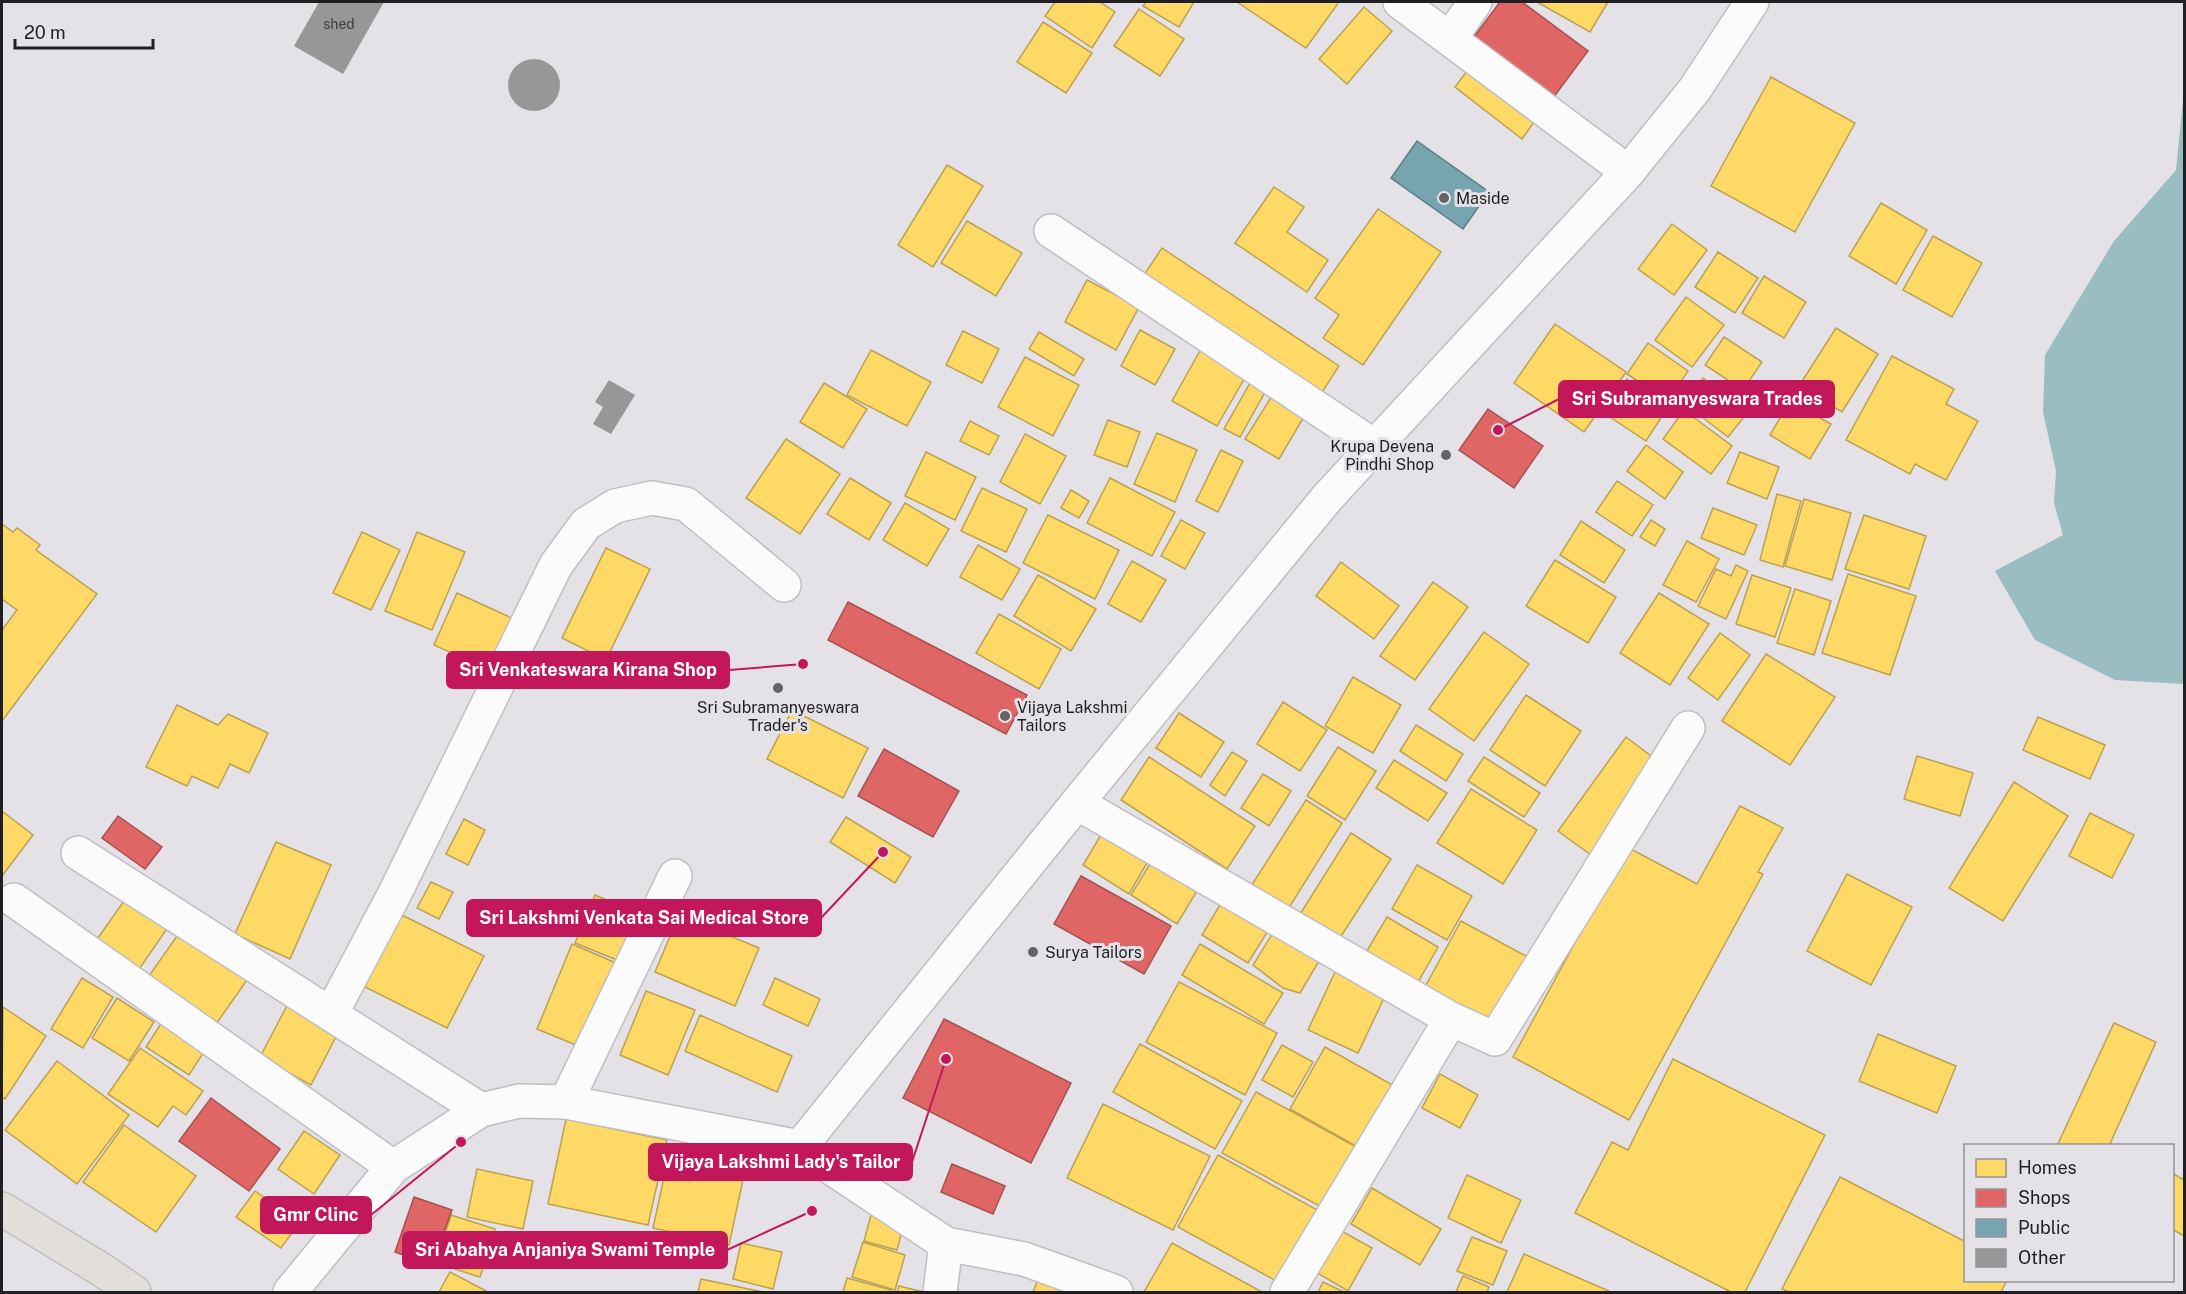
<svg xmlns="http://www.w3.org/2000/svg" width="2186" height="1294" font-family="'Public Sans',sans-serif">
	<rect width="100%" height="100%" fill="#e4e2e6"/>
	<!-- water -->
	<path fill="#9abdc1" d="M2184 90V684L2115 680 2035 640 1995 571 2063 535 2054 503 2056 471 2043 412 2045 355 2114 241 2176 170Z"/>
	<!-- homes -->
	<g fill="#ffd966" stroke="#bca151" stroke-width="1.5">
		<path d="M1055 2H1100L1115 12 1092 48 1045 16Z"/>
		<path d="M1146 2H1194L1179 27 1143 6Z"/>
		<path d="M1237 2H1339L1306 48Z"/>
		<path d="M1537 2H1608L1590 32Z"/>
		<path d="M1364 7 1392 31 1347 84 1319 59Z"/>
		<path d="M1139 9 1184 39 1160 76 1114 46Z"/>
		<path d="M1043 22 1092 53 1066 93 1017 62Z"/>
		<path d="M1470 67 1537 118 1522 139 1455 87Z"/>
		<path d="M1771 77 1855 123 1795 232 1711 186Z"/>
		<path d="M947 165 983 186 933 267 898 245Z"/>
		<path d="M1274 187 1304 207 1287 232 1328 260 1307 292 1235 243Z"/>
		<path d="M1881 203 1927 230 1896 284 1849 256Z"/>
		<path d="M1378 209 1441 252 1363 365 1323 338 1339 315 1315 298Z"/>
		<path d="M967 221 1022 253 996 296 941 263Z"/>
		<path d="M1672 224 1707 250 1674 295 1638 269Z"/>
		<path d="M1933 236 1982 263 1952 317 1903 290Z"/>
		<path d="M1162 248 1339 366 1317 400 1140 281Z"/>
		<path d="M1718 252 1758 278 1735 313 1695 287Z"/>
		<path d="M1764 276 1806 302 1784 338 1742 313Z"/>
		<path d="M1087 280 1139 307 1116 350 1065 322Z"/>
		<path d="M1686 297 1724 325 1692 367 1655 340Z"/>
		<path d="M1555 324 1626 372 1584 432 1514 383Z"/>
		<path d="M1836 328 1878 354 1842 412 1799 386Z"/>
		<path d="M1140 330 1175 349 1155 385 1121 366Z"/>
		<path d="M963 331 999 349 982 383 946 365Z"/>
		<path d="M1039 332 1084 359 1074 376 1029 349Z"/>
		<path d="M1724 337 1762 362 1743 390 1705 365Z"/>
		<path d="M1648 343 1688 371 1668 401 1627 374Z"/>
		<path d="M1201 349 1247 374 1217 426 1172 401Z"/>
		<path d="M871 350 931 382 907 426 847 395Z"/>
		<path d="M1892 356 1954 389 1946 404 1978 421 1946 480 1915 464 1910 474 1846 440Z"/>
		<path d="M1025 357 1079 385 1053 436 998 407Z"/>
		<path d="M1254 376 1269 385 1240 437 1224 429Z"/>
		<path d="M1703 378 1748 412 1728 437 1684 403Z"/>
		<path d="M1627 379 1668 407 1646 441 1604 413Z"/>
		<path d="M824 383 867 409 843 448 800 422Z"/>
		<path d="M1275 391 1308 410 1279 459 1245 439Z"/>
		<path d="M1790 401 1831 424 1810 459 1770 435Z"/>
		<path d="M1684 410 1732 446 1711 474 1663 439Z"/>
		<path d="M1108 420 1140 432 1127 467 1094 455Z"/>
		<path d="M970 421 999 436 989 455 960 441Z"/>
		<path d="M1157 433 1197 450 1175 502 1134 484Z"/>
		<path d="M1025 434 1066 456 1040 504 1000 482Z"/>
		<path d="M786 439 840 474 800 534 746 498Z"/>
		<path d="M1646 445 1683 472 1665 499 1627 471Z"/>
		<path d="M1221 450 1243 461 1218 512 1196 501Z"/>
		<path d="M926 452 976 477 955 520 905 496Z"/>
		<path d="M1740 452 1779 467 1767 499 1727 483Z"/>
		<path d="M850 478 891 503 869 540 827 514Z"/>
		<path d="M1110 478 1175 512 1152 556 1087 523Z"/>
		<path d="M1617 481 1653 505 1632 536 1596 512Z"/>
		<path d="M982 488 1027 509 1006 552 961 531Z"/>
		<path d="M1071 490 1089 501 1079 518 1061 508Z"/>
		<path d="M1777 494 1801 501 1783 567 1760 560Z"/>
		<path d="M1804 499 1851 513 1832 580 1785 566Z"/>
		<path d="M905 503 949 529 927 566 883 540Z"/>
		<path d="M1713 508 1757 525 1744 555 1701 538Z"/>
		<path d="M1048 515 1119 550 1095 599 1023 563Z"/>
		<path d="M1864 515 1926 536 1909 589 1845 569Z"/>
		<path d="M1181 520 1205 533 1185 569 1161 556Z"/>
		<path d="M1651 520 1665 529 1655 546 1640 537Z"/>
		<path d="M1581 521 1625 550 1604 583 1560 555Z"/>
		<path d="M2 524 13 532 17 528 40 545 36 550 97 594 2 721V630L17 610 2 599Z"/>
		<path d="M362 532 400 550 371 610 333 593Z"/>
		<path d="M417 532 465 552 432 630 385 611Z"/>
		<path d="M1687 541 1719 559 1696 602 1663 585Z"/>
		<path d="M978 545 1020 569 1002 600 960 577Z"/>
		<path d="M606 548 650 569 606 660 562 638Z"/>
		<path d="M1555 560 1616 597 1588 643 1526 606Z"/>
		<path d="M1132 561 1166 580 1141 622 1108 604Z"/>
		<path d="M1341 562 1399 606 1374 639 1316 596Z"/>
		<path d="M1736 565 1748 571 1726 619 1698 606 1716 569 1731 576Z"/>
		<path d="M1848 574 1916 596 1890 675 1822 653Z"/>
		<path d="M1038 575 1096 609 1071 651 1014 616Z"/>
		<path d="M1752 575 1791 588 1775 637 1736 624Z"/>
		<path d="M1433 582 1468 607 1415 680 1380 656Z"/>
		<path d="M1795 589 1831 601 1814 655 1777 643Z"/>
		<path d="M457 593 514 619 491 671 434 645Z"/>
		<path d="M1659 593 1709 624 1670 685 1620 653Z"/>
		<path d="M999 614 1061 649 1039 689 976 653Z"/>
		<path d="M1484 632 1529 664 1474 741 1429 709Z"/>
		<path d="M1720 633 1750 655 1718 700 1688 678Z"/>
		<path d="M1766 654 1835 697 1790 765 1722 721Z"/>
		<path d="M1353 677 1401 705 1373 753 1325 726Z"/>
		<path d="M1526 695 1581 731 1545 786 1490 750Z"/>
		<path d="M1283 702 1327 730 1300 771 1257 744Z"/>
		<path d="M177 705 218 725 228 714 268 733 249 773 230 764 218 788 192 776 187 786 146 767Z"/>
		<path d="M792 710 868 748 843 798 767 759Z"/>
		<path d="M1179 713 1224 742 1201 777 1156 748Z"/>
		<path d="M2038 717 2105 745 2090 779 2023 750Z"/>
		<path d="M1416 725 1463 754 1446 781 1400 751Z"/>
		<path d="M1626 737 1659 762 1591 855 1558 831Z"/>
		<path d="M1338 747 1376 771 1345 820 1307 796Z"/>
		<path d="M1232 752 1247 761 1225 796 1210 785Z"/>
		<path d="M1917 756 1973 773 1960 816 1904 799Z"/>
		<path d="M1149 757 1255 826 1227 869 1121 800Z"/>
		<path d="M1484 757 1540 793 1524 817 1468 781Z"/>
		<path d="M1394 760 1447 793 1428 821 1376 788Z"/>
		<path d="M1263 774 1291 791 1269 826 1241 808Z"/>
		<path d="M2014 782 2068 816 2003 921 1949 888Z"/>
		<path d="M1471 789 1537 830 1503 884 1437 843Z"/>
		<path d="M1306 800 1342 823 1285 914 1248 891Z"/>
		<path d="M1740 806 1783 828 1758 872 1763 874 1629 1120 1513 1057 1627 847 1697 884Z"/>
		<path d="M2 811 33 835 2 876Z"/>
		<path d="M2090 813 2134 835 2112 878 2069 856Z"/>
		<path d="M846 817 911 857 895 883 830 842Z"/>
		<path d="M464 819 485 830 468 865 446 854Z"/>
		<path d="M1105 828 1151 856 1129 894 1083 865Z"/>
		<path d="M1351 833 1391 859 1336 944 1297 919Z"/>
		<path d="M276 842 331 865 290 959 235 934Z"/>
		<path d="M1153 859 1200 886 1177 924 1131 895Z"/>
		<path d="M1417 865 1472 896 1447 940 1392 909Z"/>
		<path d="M1847 874 1912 907 1871 985 1807 951Z"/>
		<path d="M431 882 453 892 439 919 417 908Z"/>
		<path d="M131 891 173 920 131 981 88 952Z"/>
		<path d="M595 895 637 913 617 960 575 943Z"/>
		<path d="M1224 898 1271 926 1248 963 1202 935Z"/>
		<path d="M398 913 484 956 447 1028 361 985Z"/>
		<path d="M679 915 759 948 735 1006 655 972Z"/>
		<path d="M1387 917 1438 947 1413 991 1361 961Z"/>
		<path d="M1461 921 1533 960 1497 1026 1425 987Z"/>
		<path d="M184 926 252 973 209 1034 142 986Z"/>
		<path d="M1276 928 1322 956 1300 993 1283 988 1253 965Z"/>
		<path d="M572 944 623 966 588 1050 537 1029Z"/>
		<path d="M1200 944 1283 993 1264 1024 1182 975Z"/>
		<path d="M1335 972 1385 996 1358 1053 1308 1030Z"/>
		<path d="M82 978 113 997 83 1048 51 1029Z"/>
		<path d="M775 978 820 999 808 1026 763 1005Z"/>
		<path d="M1179 982 1277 1033 1245 1095 1146 1042Z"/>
		<path d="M646 991 695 1010 668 1075 620 1055Z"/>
		<path d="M117 998 154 1022 129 1061 92 1038Z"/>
		<path d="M289 1002 340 1029 311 1085 260 1057Z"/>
		<path d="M3 1007 46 1036 5 1099 2 1097Z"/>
		<path d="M700 1015 792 1056 777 1092 685 1051Z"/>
		<path d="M166 1016 209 1044 189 1075 146 1047Z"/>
		<path d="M2114 1023 2156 1042 2109 1146H2057Z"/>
		<path d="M1878 1034 1956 1066 1937 1113 1859 1081Z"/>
		<path d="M1140 1044 1242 1101 1215 1149 1113 1092Z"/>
		<path d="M1282 1045 1313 1062 1293 1097 1262 1080Z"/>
		<path d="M1325 1047 1396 1087 1361 1149 1290 1109Z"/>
		<path d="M140 1048 203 1091 186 1115 173 1106 158 1127 108 1094Z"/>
		<path d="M1673 1059 1825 1135 1745 1292H1731L1575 1213 1612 1142 1628 1150Z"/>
		<path d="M57 1061 129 1115 77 1184 5 1130Z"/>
		<path d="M1440 1074 1478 1095 1460 1128 1422 1108Z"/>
		<path d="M1256 1092 1358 1148 1325 1209 1222 1153Z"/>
		<path d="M1103 1104 1210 1156 1173 1230 1067 1178Z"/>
		<path d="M566 1119 667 1140 648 1225 548 1204Z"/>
		<path d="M124 1125 196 1176 156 1232 83 1182Z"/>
		<path d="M304 1131 340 1155 314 1194 278 1169Z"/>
		<path d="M671 1145 747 1161 729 1245 653 1228Z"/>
		<path d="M1218 1155 1319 1211 1280 1283 1178 1227Z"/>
		<path d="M477 1169 533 1181 523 1229 467 1217Z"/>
		<path d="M2172 1173 2184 1180V1236L2172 1229Z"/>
		<path d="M1467 1175 1521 1200 1501 1243 1448 1218Z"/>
		<path d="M1840 1177 1966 1242V1280H2007L2001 1292H1789L1782 1289Z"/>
		<path d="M1372 1188 1441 1229 1420 1265 1351 1224Z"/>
		<path d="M255 1191 300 1222 281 1248 236 1217Z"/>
		<path d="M451 1215 495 1229 480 1277 436 1263Z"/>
		<path d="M871 1215 904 1224 897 1250 864 1241Z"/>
		<path d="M1338 1229 1372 1248 1348 1291 1314 1271Z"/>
		<path d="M1472 1237 1507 1251 1493 1285 1457 1271Z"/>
		<path d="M863 1242 905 1255 895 1290 852 1277Z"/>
		<path d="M741 1243 782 1252 773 1289 733 1279Z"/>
		<path d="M1172 1243 1262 1292H1144Z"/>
		<path d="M1524 1254 1611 1292H1507Z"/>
		<path d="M1042 1270 1078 1292H1033Z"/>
		<path d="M450 1272 488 1292H439Z"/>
		<path d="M1463 1276 1489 1287 1487 1292H1456Z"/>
		<path d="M847 1278 891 1290 890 1292H843Z"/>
		<path d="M701 1279 763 1292H698Z"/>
		<path d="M1323 1282 1344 1292H1318Z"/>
		<path d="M899 1286 924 1292H897Z"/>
	</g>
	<!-- shops -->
	<g fill="#e06666" stroke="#a65151" stroke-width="1.5">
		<path d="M1500 2H1522L1588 51 1553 98 1473 38Z"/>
		<path d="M1488 409 1543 446 1514 488 1459 450Z"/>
		<path d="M848 602 1027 695 1006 734 828 640Z"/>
		<path d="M884 749 959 791 933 837 858 796Z"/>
		<path d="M118 816 162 847 145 869 102 838Z"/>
		<path d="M1081 876 1171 926 1144 974 1054 924Z"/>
		<path d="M944 1019 1071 1083 1031 1163 903 1098Z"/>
		<path d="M211 1098 280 1149 249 1191 179 1141Z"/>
		<path d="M952 1164 1005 1186 993 1214 941 1192Z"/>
		<path d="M414 1197 452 1210 432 1265 395 1252Z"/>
	</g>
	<!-- public -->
	<path fill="#76a5af" stroke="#5c7d84" stroke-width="1.5" d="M1417 141 1489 192 1463 229 1391 178Z"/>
	<!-- building -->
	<g fill="#989697">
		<path d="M319 2H384L343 74 294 46Z"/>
		<circle cx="534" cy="85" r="26"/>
		<path d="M609 380 635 395 611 434 593 424 603 407 595 402Z"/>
	</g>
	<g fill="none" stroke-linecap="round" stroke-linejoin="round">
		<defs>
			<g id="minor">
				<path d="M1400 2 1628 172"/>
				<path d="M1450 39 1475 2"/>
				<path d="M1051 231 1374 446"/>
				<path d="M1077 803 1451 1019"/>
				<path d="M78 853 481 1110"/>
				<path d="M14 900 393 1167"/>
				<path d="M331 1014 394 895 556 565 586 524 615 506 652 498 686 504 784 585"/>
				<path d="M566 1102 675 876"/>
				<path d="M800 1147 946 1244 1024 1259 1116 1292"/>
				<path d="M940 1292 946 1244"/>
				<path d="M1287 1292 1451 1019 1495 1039 1688 728"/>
			</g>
			<path id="tertiary" d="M290 1292 393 1167 481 1110 519 1101 566 1102 800 1147 1077 803 1327 498 1628 172 1695 89 1752 2"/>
			<path id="primary" d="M2 1209 102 1270 134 1292"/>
		</defs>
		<!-- minor casing -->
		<use href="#minor" stroke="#c0bec1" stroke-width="36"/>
		<!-- tertiary casing -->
		<use href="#tertiary" stroke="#c0bec1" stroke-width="36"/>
		<!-- primary casing -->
		<use href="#primary" stroke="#c0bfc1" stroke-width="36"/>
		<!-- minor -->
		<use href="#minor" stroke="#fbfbfb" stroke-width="33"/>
		<!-- tertiary -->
		<use href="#tertiary" stroke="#fbfbfb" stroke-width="33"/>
		<!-- primary -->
		<use href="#primary" stroke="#e2dfdb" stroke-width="33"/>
	</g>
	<!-- markers -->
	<g fill="#656366" stroke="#e4e1e7" stroke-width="2">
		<circle cx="1444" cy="198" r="6"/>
		<circle cx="1446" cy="455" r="6"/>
		<circle cx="778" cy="688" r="6"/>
		<circle cx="1005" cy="716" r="6"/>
		<circle cx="1033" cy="952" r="6"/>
	</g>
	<g text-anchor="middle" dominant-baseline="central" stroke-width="6" stroke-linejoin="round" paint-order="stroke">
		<!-- number labels -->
		<g font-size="14" fill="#3e3d3e">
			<text x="339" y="24">shed</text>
		</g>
		<!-- poi labels -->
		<g font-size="16" fill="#201f21" stroke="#e4e1e7" text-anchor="start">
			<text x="1456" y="198">Maside</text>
			<text x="1434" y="446" text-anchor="end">Krupa Devena<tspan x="1434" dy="18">Pindhi Shop</tspan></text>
			<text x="778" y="707" text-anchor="middle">Sri Subramanyeswara<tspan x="778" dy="18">Trader's</tspan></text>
			<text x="1017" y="707">Vijaya Lakshmi<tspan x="1017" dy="18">Tailors</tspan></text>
			<text x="1045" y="952">Surya Tailors</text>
		</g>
	</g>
	<!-- callouts -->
	<path fill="none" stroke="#c2185b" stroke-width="2" d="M1498 430L1559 399M803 664L729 670M883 852L821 918M946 1059L912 1162M461 1142L371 1215M812 1211L727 1250"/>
	<g fill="#c2185b" stroke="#e4e1e7" stroke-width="2">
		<circle cx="1498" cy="430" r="6"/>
		<circle cx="803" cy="664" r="6"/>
		<circle cx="883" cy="852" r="6"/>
		<circle cx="946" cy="1059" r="6"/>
		<circle cx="461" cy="1142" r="6"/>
		<circle cx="812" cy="1211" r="6"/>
	</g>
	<g fill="#c2185b" stroke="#c2185b" stroke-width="2">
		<rect x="1559" y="381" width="275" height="36" rx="6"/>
		<rect x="447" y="652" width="282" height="36" rx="6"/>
		<rect x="467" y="900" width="354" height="36" rx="6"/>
		<rect x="649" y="1144" width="263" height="36" rx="6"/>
		<rect x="261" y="1197" width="110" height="36" rx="6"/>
		<rect x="403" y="1232" width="324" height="36" rx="6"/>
	</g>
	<g font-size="18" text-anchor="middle" font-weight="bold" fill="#fff">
		<text x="1697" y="405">Sri Subramanyeswara Trades</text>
		<text x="588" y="676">Sri Venkateswara Kirana Shop</text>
		<text x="644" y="924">Sri Lakshmi Venkata Sai Medical Store</text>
		<text x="781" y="1168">Vijaya Lakshmi Lady's Tailor</text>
		<text x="316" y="1221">Gmr Clinc</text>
		<text x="565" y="1256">Sri Abahya Anjaniya Swami Temple</text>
	</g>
	<!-- border -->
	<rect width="2186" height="1294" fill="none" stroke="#201f21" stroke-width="6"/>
	<!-- legend -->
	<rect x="1964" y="1144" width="210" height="138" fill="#e4e1e7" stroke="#969398" stroke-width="1.5"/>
	<rect x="1976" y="1159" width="30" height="18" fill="#ffd966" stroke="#969398" stroke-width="1.5"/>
	<text x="2018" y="1174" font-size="18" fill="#201f21">Homes</text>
	<rect x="1976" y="1189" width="30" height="18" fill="#e06666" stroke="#969398" stroke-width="1.5"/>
	<text x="2018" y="1204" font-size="18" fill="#201f21">Shops</text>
	<rect x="1976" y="1219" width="30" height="18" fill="#76a5af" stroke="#969398" stroke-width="1.5"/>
	<text x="2018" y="1234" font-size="18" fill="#201f21">Public</text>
	<rect x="1976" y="1249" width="30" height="18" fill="#989697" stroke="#969398" stroke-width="1.5"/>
	<text x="2018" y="1264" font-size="18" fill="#201f21">Other</text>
	<!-- scale -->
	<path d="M15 39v9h138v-9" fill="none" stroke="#201f21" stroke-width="3"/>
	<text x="24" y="39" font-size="18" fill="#201f21" stroke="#e4e1e7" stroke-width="4.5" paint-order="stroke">20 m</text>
</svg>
